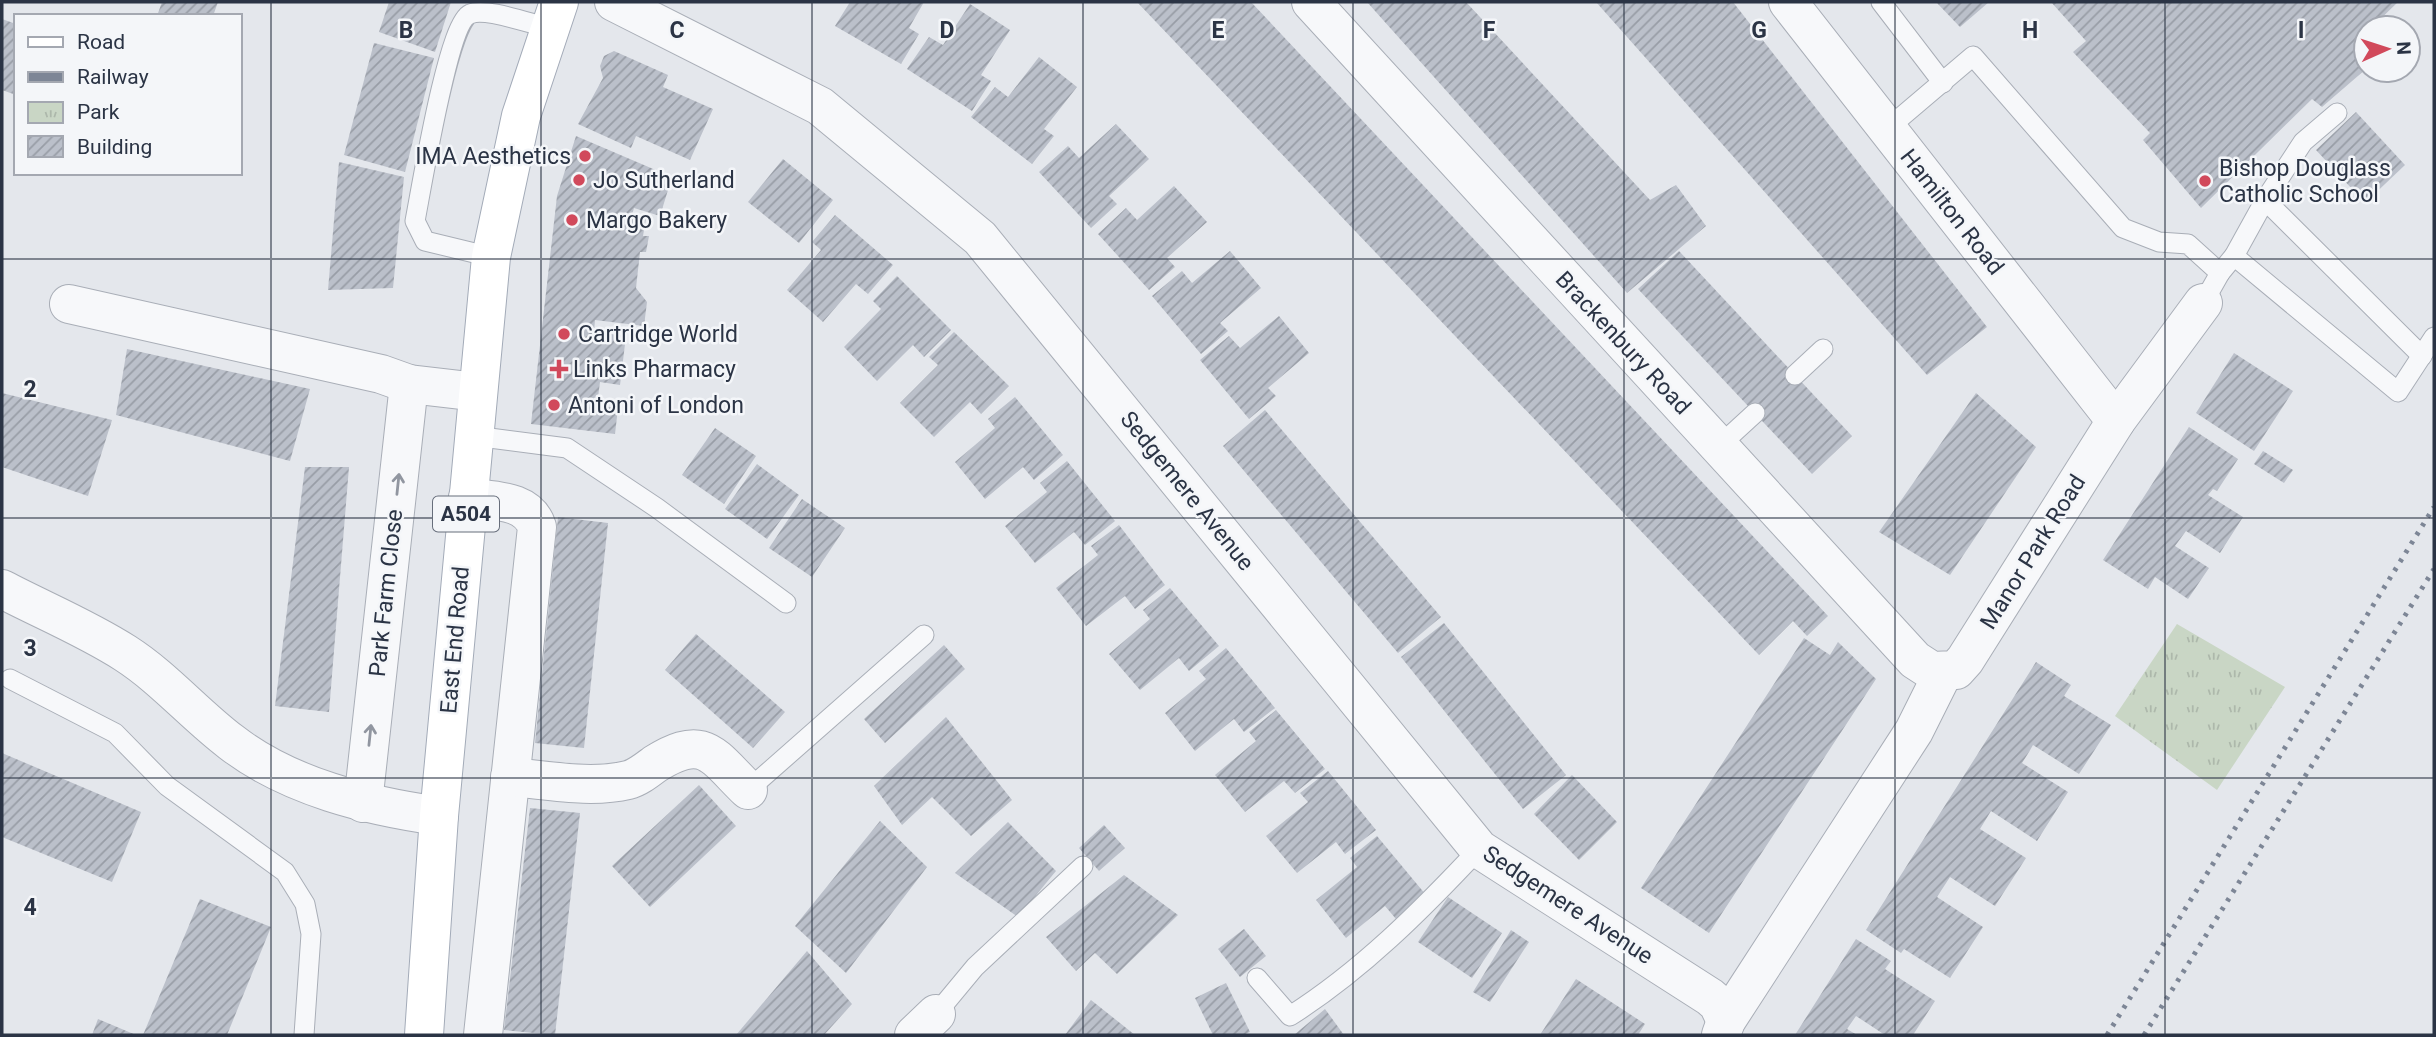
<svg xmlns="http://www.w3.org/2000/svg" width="2436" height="1037" font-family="Roboto,sans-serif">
	<defs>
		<pattern id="park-tufts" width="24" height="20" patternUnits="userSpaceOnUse" patternTransform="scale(1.75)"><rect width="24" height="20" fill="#c9d6c5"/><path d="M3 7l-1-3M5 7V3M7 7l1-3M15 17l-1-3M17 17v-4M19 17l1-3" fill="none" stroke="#adb8ab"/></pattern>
		<pattern id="building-hatch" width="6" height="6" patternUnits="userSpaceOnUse" patternTransform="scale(1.75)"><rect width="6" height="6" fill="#bbc0ca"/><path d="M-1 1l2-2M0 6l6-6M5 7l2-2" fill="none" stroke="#989da6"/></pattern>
	</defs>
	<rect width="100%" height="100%" fill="#e4e7ec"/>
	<!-- park -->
	<path fill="url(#park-tufts)" d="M2177 624 2285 687 2217 790 2115 716Z"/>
	<!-- building -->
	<g fill="url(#building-hatch)">
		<path d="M162 2H218L213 16H157Z"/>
		<path d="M389 2H451L435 52 379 32Z"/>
		<path d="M850 2H924L909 28 919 34 901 64 835 26Z"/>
		<path d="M1137 2H1251L1828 616 1807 636 1793 621 1759 655Z"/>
		<path d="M1367 2H1466L1650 200 1676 185 1706 226 1627 293Z"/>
		<path d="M1596 2H1733L1987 327 1927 375Z"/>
		<path d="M1936 2H1989L1960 27Z"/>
		<path d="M2051 2H2398L2371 28H2366V69L2322 107 2312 99 2201 208 2143 140 2150 133 2073 52 2086 41Z"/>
		<path d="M970 4 1010 30 981 75 991 81 972 111 907 69 929 37 943 45Z"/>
		<path d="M2 19 16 24V95L2 90Z"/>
		<path d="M374 43 434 58 405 172 344 155Z"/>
		<path d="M614 51 668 75 663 87 713 109 690 160 636 136 631 148 578 124 603 78 600 66 604 56Z"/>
		<path d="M1039 57 1077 87 1044 129 1054 136 1032 164 971 117 995 87 1008 97Z"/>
		<path d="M2356 112 2405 165 2365 203 2316 150Z"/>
		<path d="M1116 124 1149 159 1109 196 1117 204 1091 228 1039 172 1068 146 1079 158Z"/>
		<path d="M576 136 672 177 660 216 634 208 632 215 646 218 643 236H649L646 252H640L636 288 647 302 644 326 595 320 594 332 626 336 620 385 600 382 597 405 618 408 615 434 531 424 557 196Z"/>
		<path d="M783 159 833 200 799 243 748 202Z"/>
		<path d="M339 162 404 177 393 288 328 290Z"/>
		<path d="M1174 186 1207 222 1167 258 1175 267 1149 290 1098 234 1126 208 1137 220Z"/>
		<path d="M835 215 893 265 868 294 856 284 823 322 787 290 821 250 812 242Z"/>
		<path d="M1230 251 1261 288 1220 323 1228 331 1201 354 1152 296 1182 271 1192 283Z"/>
		<path d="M1679 251 1852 436 1812 474 1638 289Z"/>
		<path d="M897 276 951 330 924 357 913 345 877 381 844 347 881 309 873 301Z"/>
		<path d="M1279 316 1309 353 1268 388 1276 396 1249 419 1200 360 1229 336 1240 348Z"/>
		<path d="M954 332 1009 386 981 414 970 402 934 437 900 403 938 365 929 357Z"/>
		<path d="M127 349 310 389 290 461 116 415Z"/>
		<path d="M2234 353 2293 391 2254 451 2196 413Z"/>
		<path d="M2 393 112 420 88 496 2 467Z"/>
		<path d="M1976 393 2036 447 1950 575 1879 532Z"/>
		<path d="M1015 397 1063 455 1034 480 1023 467 985 499 955 462 995 428 988 419Z"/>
		<path d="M1265 410 1441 617 1398 653 1223 446Z"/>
		<path d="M2189 427 2238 459 2217 491 2213 489 2208 495 2243 517 2220 553 2186 531 2175 546 2209 568 2188 599 2155 577 2148 589 2103 560Z"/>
		<path d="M715 428 756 456 724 504 682 475Z"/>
		<path d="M2263 451 2293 470 2284 483 2254 464Z"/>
		<path d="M1067 461 1115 521 1085 545 1074 532 1035 563 1005 526 1047 492 1040 483Z"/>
		<path d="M757 464 799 495 767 539 725 509Z"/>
		<path d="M305 467H349L329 712 275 706Z"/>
		<path d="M802 499 845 528 812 577 769 548Z"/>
		<path d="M558 517 608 523 584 748 535 743Z"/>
		<path d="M1119 525 1165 585 1135 609 1125 596 1086 626 1056 588 1098 555 1091 546Z"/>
		<path d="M1170 588 1219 646 1189 671 1179 658 1140 690 1109 654 1150 619 1143 610Z"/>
		<path d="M1444 623 1566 775 1523 809 1401 657Z"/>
		<path d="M696 634 785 712 753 748 665 670Z"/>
		<path d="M1804 638 1830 655 1838 642 1876 679 1709 933 1641 888Z"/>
		<path d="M944 645 965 669 885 743 864 719Z"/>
		<path d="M1226 648 1275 708 1244 732 1234 719 1195 751 1165 713 1206 679 1199 671Z"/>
		<path d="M2036 662 2071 685 2064 696 2111 725 2079 774 2033 745 2029 752 2022 763 2068 792 2037 841 1991 811 1980 829 2026 858 1995 906 1950 877 1937 897 1983 927 1950 978 1904 949 1901 953 1866 930Z"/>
		<path d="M1276 710 1325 769 1295 793 1284 781 1245 812 1215 775 1256 741 1249 732Z"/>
		<path d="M946 717 1012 800 971 836 932 797 902 825 874 786Z"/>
		<path d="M2 753 141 812 112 882 2 837Z"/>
		<path d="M1328 771 1376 830 1345 854 1336 842 1297 873 1266 836 1308 802 1300 793Z"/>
		<path d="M1572 775 1617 822 1579 860 1534 814Z"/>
		<path d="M699 785 736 826 650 907 612 866Z"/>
		<path d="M530 808 580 813 555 1035 504 1030Z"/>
		<path d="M880 821 927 867 846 973 795 926Z"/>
		<path d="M1008 822 1056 871 1018 917 955 873Z"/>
		<path d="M1104 825 1125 848 1099 871 1079 848Z"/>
		<path d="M1377 836 1426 895 1396 919 1385 906 1346 938 1316 900 1357 867 1350 858Z"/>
		<path d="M1124 875 1178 915 1117 974 1095 953 1076 971 1046 937Z"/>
		<path d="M1448 897 1502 933 1472 978 1418 942Z"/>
		<path d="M200 899 271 927 227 1035H143Z"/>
		<path d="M1244 929 1266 956 1240 977 1218 949Z"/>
		<path d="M1511 930 1529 942 1490 1002 1473 992Z"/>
		<path d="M1856 939 1891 961 1885 969 1935 1001 1913 1035H1885L1856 1016 1847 1029 1857 1035H1795Z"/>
		<path d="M807 951 852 1004 824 1035H736Z"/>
		<path d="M1576 979 1645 1024 1638 1035H1540Z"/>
		<path d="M1226 983 1250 1032 1243 1035H1213L1195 998Z"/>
		<path d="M1091 1000 1135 1035H1065Z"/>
		<path d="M1325 1009 1344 1035H1294Z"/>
		<path d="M98 1019 136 1035H92Z"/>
	</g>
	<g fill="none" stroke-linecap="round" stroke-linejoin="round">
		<defs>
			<g id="lane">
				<path d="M1881 2 1943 83"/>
				<path d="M1887 129 1973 56 2123 228 2159 242 2188 244 2220 273 2203 303"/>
				<path d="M2265 200 2303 142 2337 113"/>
				<path d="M2234 256 2398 392 2434 337"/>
				<path d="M491 257 425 241 415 221C421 191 448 23 470 14 486 7 531 24 549 28"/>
				<path d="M2220 273 2234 256 2265 200 2422 356"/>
				<path d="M1795 375 1823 349"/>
				<path d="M474 436 567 448 657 508 786 603"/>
				<path d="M1719 446 1755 413"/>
				<path d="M10 679 115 733 167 786 285 872 305 904 311 934 304 1035"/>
				<path d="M748 790 924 635"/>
				<path d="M1257 978 1290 1016C1361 971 1422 910 1479 849"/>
				<path d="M936 1014 975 967 1083 866"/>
			</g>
			<g id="street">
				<path d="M614 2 820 106 980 238 1479 849 1710 997 1718 1004 1726 1021"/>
				<path d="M1311 2 1915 660 1932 671 1956 670 1965 660 2116 421 2203 303"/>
				<path d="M1788 2 2116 421"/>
				<path d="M69 304 381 374 409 384 478 392"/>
				<path d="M468 497C493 501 528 499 537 527L483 1035"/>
				<path d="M2 589C42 610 86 628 125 653 164 678 194 714 231 742 289 787 368 806 439 816"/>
				<path d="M510 777C548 780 590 789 628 780 637 778 647 770 655 764 705 733 712 755 748 790"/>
				<path d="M363 803 409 384"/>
				<path d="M914 1035 936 1014"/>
				<path d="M1721 1035 1726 1021 1914 731 1943 673"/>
			</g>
			<path id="primary" d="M424 1035 439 816 491 257 521 116 559 2"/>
		</defs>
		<!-- lane casing -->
		<use href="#lane" stroke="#a9aeb7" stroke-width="21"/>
		<!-- street casing -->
		<use href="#street" stroke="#a9aeb7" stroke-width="40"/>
		<!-- primary casing -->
		<use href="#primary" stroke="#a3abb8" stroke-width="40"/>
		<!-- lane -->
		<use href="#lane" stroke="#f7f8fa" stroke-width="19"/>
		<!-- street -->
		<use href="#street" stroke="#f7f8fa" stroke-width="38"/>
		<!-- primary -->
		<use href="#primary" stroke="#fff" stroke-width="38"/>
		<!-- rail -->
		<g stroke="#7d8696" stroke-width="5" stroke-dasharray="3.5 7" stroke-linecap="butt">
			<path d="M2107 1035 2434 507"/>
			<path d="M2144 1035 2434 569"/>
		</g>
	</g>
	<!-- one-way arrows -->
	<defs><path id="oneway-shaft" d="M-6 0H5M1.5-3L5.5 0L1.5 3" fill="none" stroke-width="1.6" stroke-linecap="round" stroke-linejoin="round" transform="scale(1.75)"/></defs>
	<g stroke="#9196a0">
		<use href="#oneway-shaft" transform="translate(398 484) rotate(-84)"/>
		<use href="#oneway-shaft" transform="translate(370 735) rotate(-84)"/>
	</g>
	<!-- grid -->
	<path fill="none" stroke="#2b3445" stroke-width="2" stroke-opacity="0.55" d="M271 2V1035M541 2V1035M812 2V1035M1083 2V1035M1353 2V1035M1624 2V1035M1895 2V1035M2165 2V1035M2 259H2434M2 518H2434M2 778H2434"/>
	<!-- markers -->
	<g fill="#d1495b" stroke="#f4f6f9" stroke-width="2.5">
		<circle cx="585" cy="156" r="7"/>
		<circle cx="579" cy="180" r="7"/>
		<circle cx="2205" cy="181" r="7"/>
		<circle cx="572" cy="220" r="7"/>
		<circle cx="564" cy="334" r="7"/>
		<path d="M555.5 358.5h7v7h7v7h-7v7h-7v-7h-7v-7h7z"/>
		<circle cx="554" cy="405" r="7"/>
	</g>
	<g text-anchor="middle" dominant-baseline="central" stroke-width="5" stroke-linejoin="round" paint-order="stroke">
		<!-- shield labels -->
		<rect fill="#f4f6f9" stroke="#676e7b" stroke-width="2" x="433" y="496.5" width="66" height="35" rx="5"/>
		<g font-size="21" font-weight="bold" fill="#2b3445">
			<text x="466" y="514">A504</text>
		</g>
		<!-- poi labels -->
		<g font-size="23" fill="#2b3445" stroke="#f4f6f9" text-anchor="start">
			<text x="571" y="156" text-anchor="end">IMA Aesthetics</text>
			<text x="2219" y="168">Bishop Douglass<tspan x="2219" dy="26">Catholic School</tspan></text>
			<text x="593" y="180">Jo Sutherland</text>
			<text x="586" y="220">Margo Bakery</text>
			<text x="578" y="334">Cartridge World</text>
			<text x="573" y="369">Links Pharmacy</text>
			<text x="568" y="405">Antoni of London</text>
		</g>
		<!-- street labels -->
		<g font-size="23" fill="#2b3445" stroke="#f4f6f9">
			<text transform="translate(1952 212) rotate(52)">Hamilton Road</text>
			<text transform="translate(1623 343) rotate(47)">Brackenbury Road</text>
			<text transform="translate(1187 491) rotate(51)">Sedgemere Avenue</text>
			<text transform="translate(2033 552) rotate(-58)">Manor Park Road</text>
			<text transform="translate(386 593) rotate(-84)">Park Farm Close</text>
			<text transform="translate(455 640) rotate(-85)">East End Road</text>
			<text transform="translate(1568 905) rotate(33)">Sedgemere Avenue</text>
		</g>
	</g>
	<g font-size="23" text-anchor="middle" font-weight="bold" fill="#2b3445" stroke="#f4f6f9" stroke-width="5" stroke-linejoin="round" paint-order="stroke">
		<text x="406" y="38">B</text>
		<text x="677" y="38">C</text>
		<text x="947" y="38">D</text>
		<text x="1218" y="38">E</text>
		<text x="1489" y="38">F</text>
		<text x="1759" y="38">G</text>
		<text x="2030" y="38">H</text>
		<text x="2301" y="38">I</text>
		<text x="30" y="397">2</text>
		<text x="30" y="656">3</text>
		<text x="30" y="915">4</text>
	</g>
	<!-- border -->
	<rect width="2436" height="1037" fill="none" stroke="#2b3445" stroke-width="7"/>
	<!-- legend -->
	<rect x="14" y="14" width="228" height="161" fill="#f4f6f9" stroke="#a4a8b1" stroke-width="2"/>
	<rect x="28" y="37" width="35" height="10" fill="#ffffff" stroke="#a4a8b1" stroke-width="2"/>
	<text x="77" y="49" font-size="21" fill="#2b3445">Road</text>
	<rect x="28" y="72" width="35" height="10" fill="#7d8696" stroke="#a4a8b1" stroke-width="2"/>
	<text x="77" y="84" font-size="21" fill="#2b3445">Railway</text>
	<rect x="28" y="102" width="35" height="21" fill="url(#park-tufts)" stroke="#a4a8b1" stroke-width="2"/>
	<text x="77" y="119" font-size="21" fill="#2b3445">Park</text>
	<rect x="28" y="136" width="35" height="21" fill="url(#building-hatch)" stroke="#a4a8b1" stroke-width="2"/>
	<text x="77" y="154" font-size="21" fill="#2b3445">Building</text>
	<!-- north arrow -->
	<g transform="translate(2387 49) rotate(87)"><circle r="33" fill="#f4f6f9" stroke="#a4a8b1" stroke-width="2"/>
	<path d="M0-5L12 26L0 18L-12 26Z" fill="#d1495b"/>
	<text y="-10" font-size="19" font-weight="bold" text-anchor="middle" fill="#2b3445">N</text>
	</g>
</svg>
